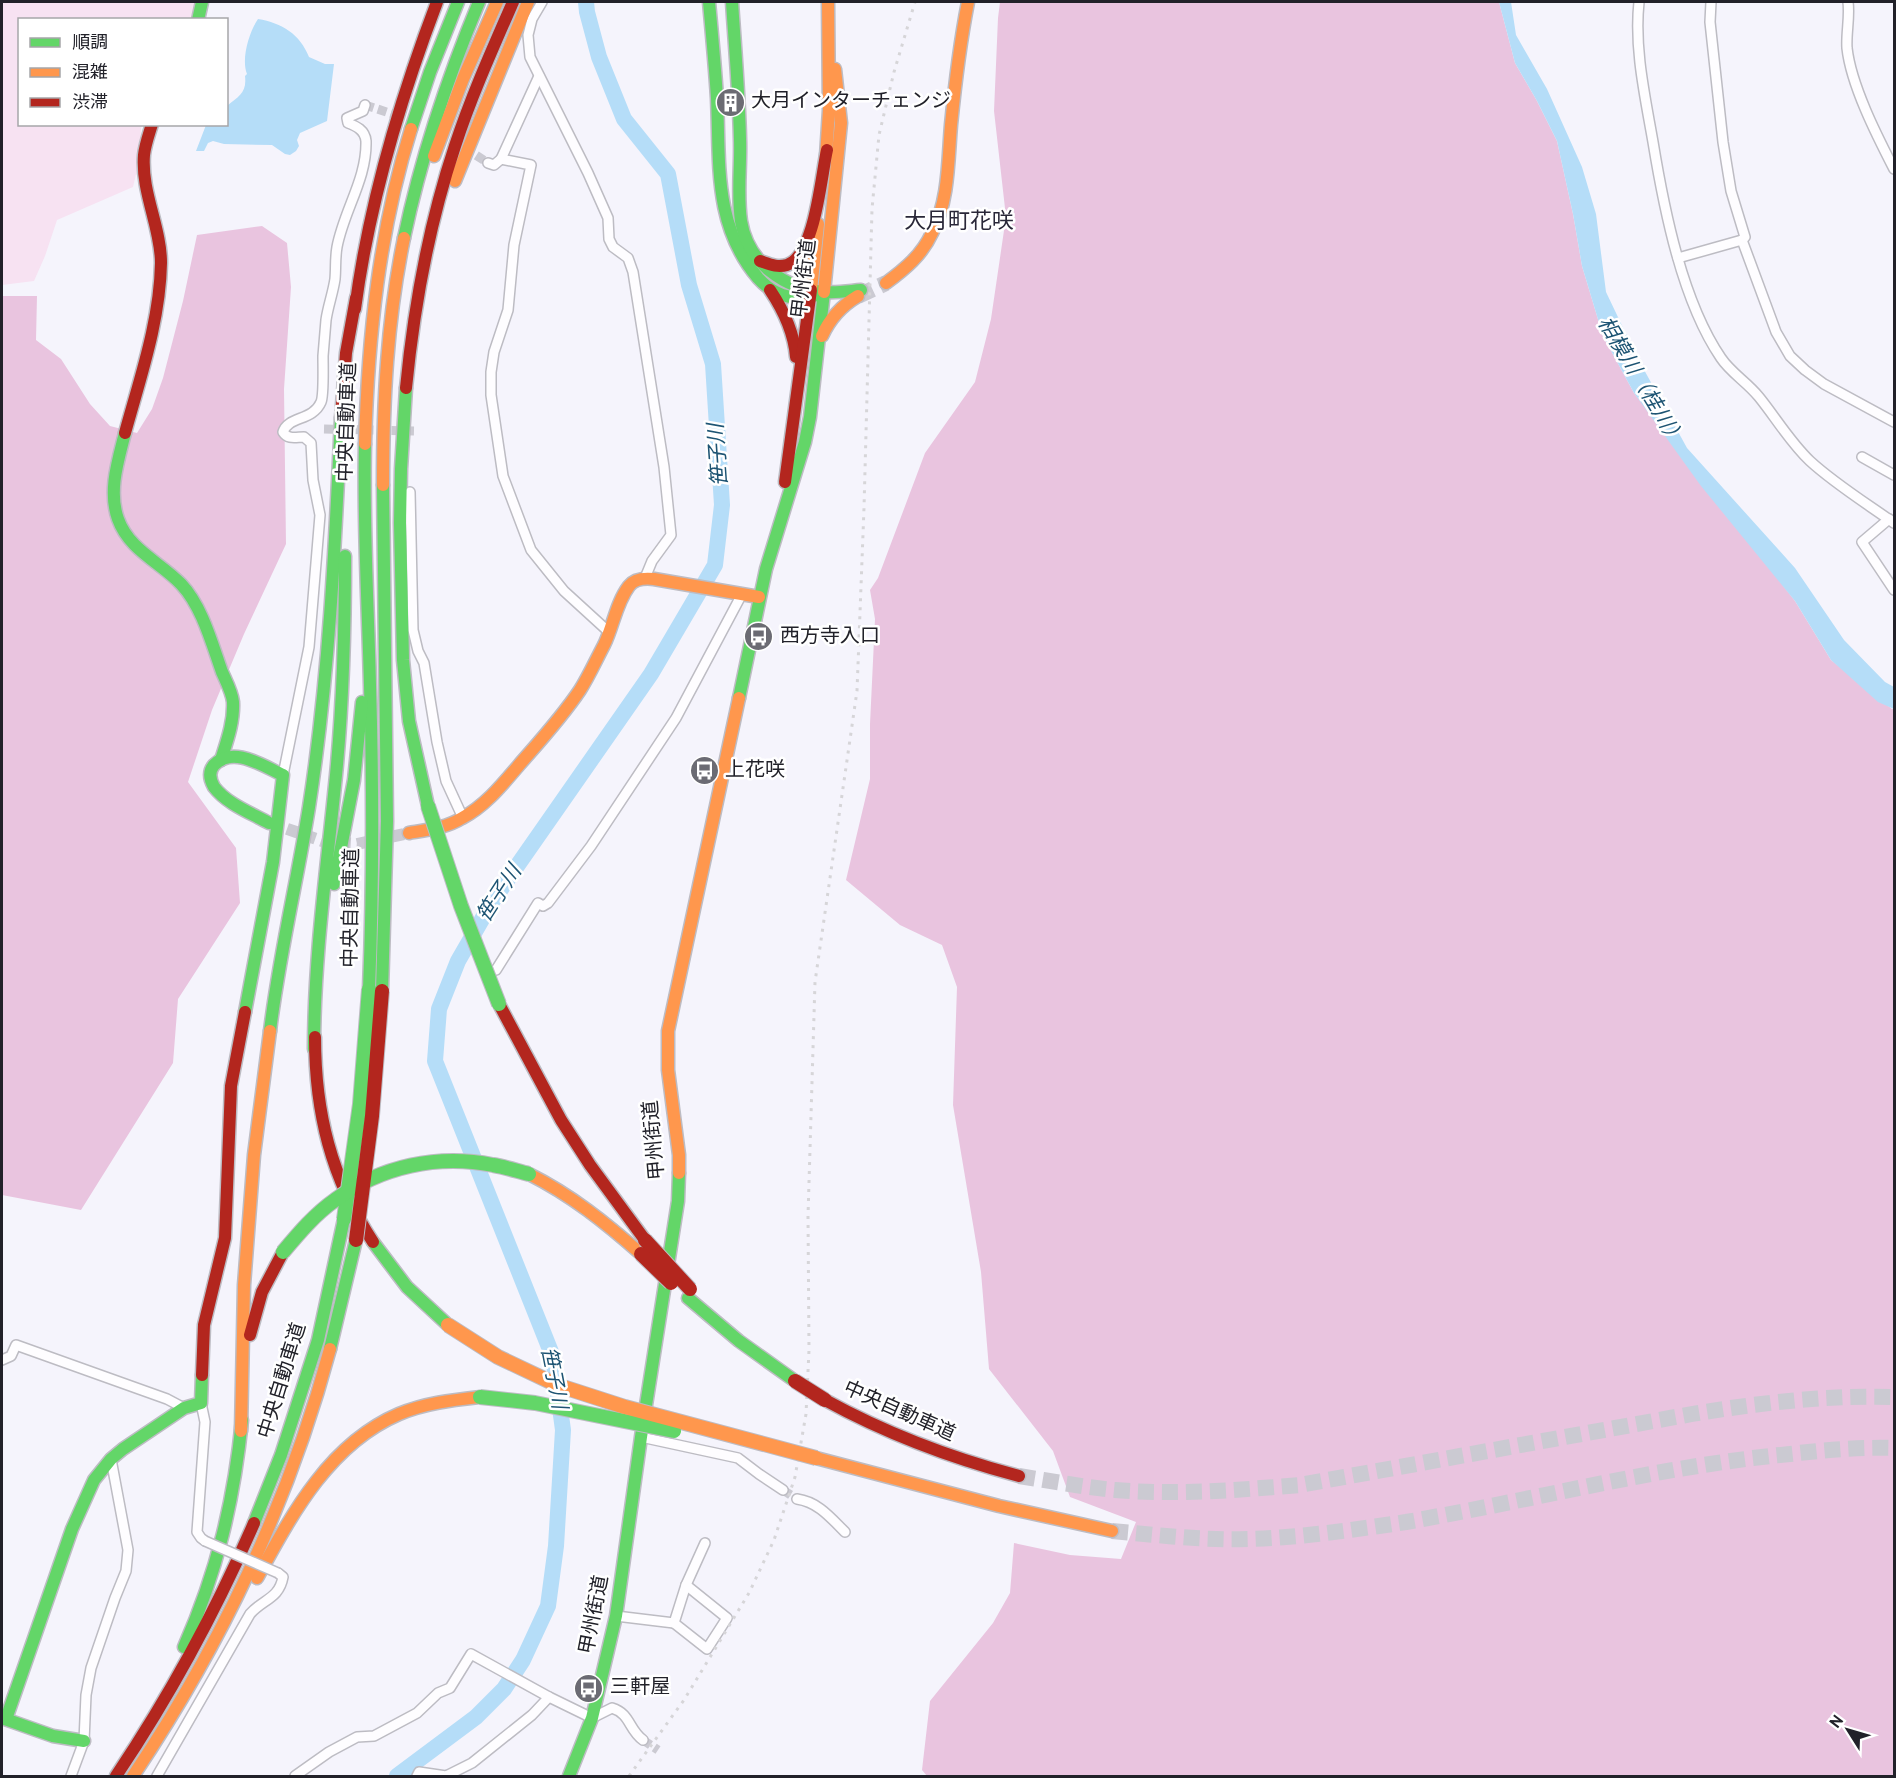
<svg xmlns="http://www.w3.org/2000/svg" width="1896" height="1778" font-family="Overpass,'Noto Sans JP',sans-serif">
	<rect width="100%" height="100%" fill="#f5f4fc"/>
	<!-- green -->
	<path fill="#f7e2f2" d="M2 2H196L190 19 20 20V124L142 125 141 128 139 162 133 187 57 220 45 256 34 281 2 285Z"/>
	<!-- forest -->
	<g fill="#e9c4df">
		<path d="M1000 2H1499L1515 63 1537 101 1557 141 1573 214 1582 266 1603 336 1634 393 1795 601 1831 660 1892 709H1894V1776H927L922 1770 930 1701 993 1623 1010 1593 1014 1543 1070 1555 1121 1559 1136 1522 1070 1497 1053 1451 989 1369 981 1272 953 1105 957 987 942 945 900 925 846 880 870 779V724L875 619 870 590 878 578 925 453 975 382 991 319 1006 217 994 111 998 18Z"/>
		<path d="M262 226 287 243 291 287 284 389 286 544 244 634 212 710 188 782 236 848 240 903 178 999 173 1063 81 1210 2 1195V296H37L36 340 61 359 90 404 110 426 137 433 152 409 163 378 183 301 197 235Z"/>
	</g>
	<!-- water -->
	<g fill="#b5ddf8">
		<path d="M1499 2H1511L1516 35 1547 89 1582 167 1596 214 1606 292 1637 357 1687 448 1795 568 1844 640 1885 682 1894 687V709L1878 702 1831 660 1795 601 1701 486 1634 393 1603 336 1582 266 1573 214 1557 141 1537 101 1515 63Z"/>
		<path d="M258 19C282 23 300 34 309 57L325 64H334L327 121 300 133 297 140 299 146 296 151 290 155 285 154 272 145 224 144 213 141 208 143 204 151H196L206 125 226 124 227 106C239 96 247 93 245 76L247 74C241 59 249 32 258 19Z"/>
	</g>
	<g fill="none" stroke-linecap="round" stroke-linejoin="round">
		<!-- river -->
		<path stroke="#b5ddf8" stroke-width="16" d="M397 1776 476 1717 504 1689 523 1660 548 1606 556 1546 563 1430 553 1357 435 1061 439 1009 458 961 492 902 651 674 715 565 722 505 713 364 689 285 668 174 624 119 599 57 587 12 586 2"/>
		<!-- street-tunnel -->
		<g stroke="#cbcad2" stroke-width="9" stroke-dasharray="9 4.5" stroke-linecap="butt">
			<path d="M365 105 399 116"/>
			<path d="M465 148 488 163"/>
			<path d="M324 429 414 431"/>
			<path d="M783 1490 797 1499"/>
			<path d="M643 1740 658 1750"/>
		</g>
		<!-- secondary-tunnel -->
		<path stroke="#cbcad2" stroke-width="12" stroke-dasharray="12 6" stroke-linecap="butt" d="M270 823 325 842 357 844 409 833"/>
		<!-- highway-tunnel -->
		<g stroke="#cbcad2" stroke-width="16" stroke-dasharray="16 8" stroke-linecap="butt">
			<path d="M858 296 886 283"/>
			<path d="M1019 1476C1051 1481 1083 1487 1115 1490 1177 1495 1239 1490 1300 1485L1692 1414C1759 1403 1826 1395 1894 1397"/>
			<path d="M1112 1531C1147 1534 1181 1538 1216 1539 1277 1541 1346 1531 1406 1522 1534 1500 1661 1466 1790 1454 1825 1450 1860 1447 1894 1448"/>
		</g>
		<defs>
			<g id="street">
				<path d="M542 2 532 19 528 35 530 57 588 173 608 218 609 239 613 247 628 258 633 272 664 467 671 535 652 561 645 578"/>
				<path d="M1639 2C1634 48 1645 96 1653 142 1664 209 1682 301 1721 358 1731 373 1747 382 1759 397 1776 418 1790 442 1810 461 1835 484 1866 503 1894 523"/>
				<path d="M1848 2C1850 17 1846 33 1847 48 1851 85 1877 136 1894 169"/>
				<path d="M501 159 539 76"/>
				<path d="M488 163 494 165 501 159 531 165 514 245 508 310 494 352 491 372V395L503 476 531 550 564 591 610 633"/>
				<path d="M1742 240 1776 332 1790 356 1805 370 1824 384 1894 422"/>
				<path d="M1678 258 1742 240 1745 237 1731 191 1723 142 1710 22 1711 2"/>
				<path d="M1862 457 1894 475"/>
				<path d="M410 492 413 630 418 651 424 663 437 742 446 781 463 818"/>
				<path d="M1889 519 1862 542 1894 590"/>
				<path d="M283 775 309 647 320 515 313 480 311 443 304 437C296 437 288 440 283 432 288 416 313 421 321 402 324 395 323 367 323 356 324 344 325 332 326 320 328 306 333 293 335 279 336 268 335 258 337 247 344 210 367 179 366 141 365 130 356 126 348 123L347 118 363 111 365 105"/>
				<path d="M496 970 538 903 543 906 548 903 591 846 676 718 742 594"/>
				<path d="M2 1360 11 1356 16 1345 167 1399 184 1408"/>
				<path d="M201 1403 205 1422 197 1532 201 1538 205 1541"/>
				<path d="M641 1437 738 1458 759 1474 783 1490"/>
				<path d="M797 1499C818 1502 830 1517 845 1532"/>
				<path d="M616 1616 674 1623 686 1585 705 1543"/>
				<path d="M674 1623 707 1649 727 1618 686 1585"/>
				<path d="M71 1776 84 1741 86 1695 91 1668 115 1598 126 1571 128 1550 111 1459"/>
				<path d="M157 1776 250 1614C263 1599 279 1599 283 1577L278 1573"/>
				<path d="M295 1776 329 1752 357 1737 374 1736 417 1713 438 1693 450 1688 471 1654 549 1697 592 1718 612 1708C631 1714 628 1729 643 1740"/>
				<path d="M417 1776 419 1772 446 1776 472 1763 532 1715 549 1697"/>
			</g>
			<g id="fast">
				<path d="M709 2C712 34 715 66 717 98 720 163 713 225 758 278 775 297 796 302 820 294"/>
				<path d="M732 2C735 48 739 93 740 139 741 166 737 194 741 221 748 263 784 289 825 292 837 293 849 291 861 290"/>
				<path d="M198 20 202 2"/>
				<path d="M411 129 430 72 458 2"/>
				<path d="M404 238C421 157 447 79 479 2"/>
				<path d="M406 388 401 469 400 523 403 660 409 721 428 806"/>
				<path d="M125 433C118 461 108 491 118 519 129 550 160 562 181 584 202 606 212 644 222 672 226 681 232 692 233 702 234 722 227 741 221 760"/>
				<path d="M365 444C363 524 368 604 370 685 373 786 373 888 369 989"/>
				<path d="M739 698 766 569 805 442 810 417 824 292"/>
				<path d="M334 884 354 780 362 702"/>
				<path d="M382 991 387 821 383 485"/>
				<path d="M245 1012 273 862 283 775C263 766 233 745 214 765 208 772 210 780 214 787 227 804 251 813 269 823"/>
				<path d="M270 1031C279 956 297 882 309 807 329 678 335 548 341 418"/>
				<path d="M314 1049C314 957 327 867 336 775 343 703 345 629 345 556"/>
				<path d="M373 1242 407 1287 448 1325"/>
				<path d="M688 1298 739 1341 795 1381"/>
				<path d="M330 1349 356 1240"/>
				<path d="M254 1523 281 1455 318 1340 344 1219"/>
				<path d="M184 1647C217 1572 234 1501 242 1420"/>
				<path d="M2 1718 53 1736 84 1741"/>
				<path d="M6 1719 72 1529 94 1480 111 1459 123 1449 184 1408 201 1403 202 1375"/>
				<path d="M569 1776 592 1718 616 1616 641 1437 678 1201 679 1173"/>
			</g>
			<g id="slow">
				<path d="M434 156 463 79 497 2"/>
				<path d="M826 156 829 110 828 2"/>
				<path d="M455 181 528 2"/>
				<path d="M886 283C905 269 922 255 932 233 949 201 948 160 951 125 955 84 960 43 968 2"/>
				<path d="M811 290 818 224"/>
				<path d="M824 292 841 123 835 69"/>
				<path d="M822 336C830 318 841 306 858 296"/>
				<path d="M365 444C368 337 379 231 411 129"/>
				<path d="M383 485C383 402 387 320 404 238"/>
				<path d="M409 833C427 830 446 828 462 818 485 806 502 785 519 765 540 741 562 717 580 690 589 676 596 660 604 645 613 627 616 603 629 586 635 578 645 578 654 579L759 597"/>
				<path d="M679 1173V1155L668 1070V1031L739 698"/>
				<path d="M529 1174C571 1195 606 1223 641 1254"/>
				<path d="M241 1431 244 1285 254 1155 270 1031"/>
				<path d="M816 1458 999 1506 1112 1531"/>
				<path d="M257 1578C292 1514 329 1444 399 1414 425 1403 453 1400 480 1397"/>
				<path d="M133 1776C221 1645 289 1502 330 1349"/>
			</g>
			<g id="jam">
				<path d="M760 261C769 264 777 268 787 265 815 256 821 176 827 150"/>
				<path d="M770 290C784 311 794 332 796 357"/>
				<path d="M355 309C369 203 399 102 437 2"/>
				<path d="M406 388C414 306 429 224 455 146 471 97 492 50 513 2"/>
				<path d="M341 418 346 353 356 298"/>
				<path d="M125 433C140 378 160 321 161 263 161 227 141 192 144 155 145 145 149 134 152 124"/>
				<path d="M785 482 811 290"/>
				<path d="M499 1004 561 1120 590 1165 645 1240"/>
				<path d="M315 1037C315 1112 331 1178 373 1242"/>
				<path d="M250 1335 262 1292 283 1252"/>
				<path d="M202 1375 204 1325 225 1238 231 1086 245 1012"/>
				<path d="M825 1400C887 1434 951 1458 1019 1476"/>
				<path d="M116 1776C171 1694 215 1613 254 1523"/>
			</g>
		</defs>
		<!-- street casing -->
		<use href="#street" stroke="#bdbcc3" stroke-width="12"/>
		<!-- fast casing -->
		<use href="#fast" stroke="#bdbcc3" stroke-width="15"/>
		<!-- slow casing -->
		<use href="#slow" stroke="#bdbcc3" stroke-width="15"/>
		<!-- jam casing -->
		<use href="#jam" stroke="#bdbcc3" stroke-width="15"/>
		<!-- street -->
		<use href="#street" stroke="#fefdff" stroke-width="9"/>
		<!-- fast -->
		<use href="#fast" stroke="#63d668" stroke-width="12"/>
		<!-- slow -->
		<use href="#slow" stroke="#ff974d" stroke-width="12"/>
		<!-- jam -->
		<use href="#jam" stroke="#b3261e" stroke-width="12"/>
		<!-- rail -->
		<path stroke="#d6d5d8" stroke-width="3" stroke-dasharray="3 6" stroke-linecap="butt" d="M629 1776 684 1700 749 1593 774 1540 795 1477 806 1414 809 1350 808 1216 815 982 857 691 864 508 872 209 879 135 894 72 915 2"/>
		<defs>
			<path id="street-bridge" d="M205 1541 278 1573"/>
			<g id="fast-bridge">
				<path d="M428 806 461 906 499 1004"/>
				<path d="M344 1219 360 1104 369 989"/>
				<path d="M283 1252C299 1233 315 1214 335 1200 381 1166 438 1154 493 1165 505 1167 517 1171 529 1174"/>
				<path d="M480 1397 535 1403 674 1431"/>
			</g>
			<path id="slow-bridge" d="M448 1325 498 1357 557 1385 625 1407 816 1458"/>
			<g id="jam-bridge">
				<path d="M356 1240 372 1116 382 991"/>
				<path d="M645 1240 690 1289"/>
				<path d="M641 1254 671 1283"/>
				<path d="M795 1381 825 1400"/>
			</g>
		</defs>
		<!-- street-bridge casing -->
		<use href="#street-bridge" stroke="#bdbcc3" stroke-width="12" stroke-linecap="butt"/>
		<!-- fast-bridge casing -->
		<use href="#fast-bridge" stroke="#bdbcc3" stroke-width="16" stroke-linecap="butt"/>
		<!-- slow-bridge casing -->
		<use href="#slow-bridge" stroke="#bdbcc3" stroke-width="16" stroke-linecap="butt"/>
		<!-- jam-bridge casing -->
		<use href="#jam-bridge" stroke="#bdbcc3" stroke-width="16" stroke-linecap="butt"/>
		<!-- street-bridge -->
		<use href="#street-bridge" stroke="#fefdff" stroke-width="9"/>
		<!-- fast-bridge -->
		<use href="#fast-bridge" stroke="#63d668" stroke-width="14"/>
		<!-- slow-bridge -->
		<use href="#slow-bridge" stroke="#ff974d" stroke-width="14"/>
		<!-- jam-bridge -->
		<use href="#jam-bridge" stroke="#b3261e" stroke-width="14"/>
	</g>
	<!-- icons -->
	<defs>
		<symbol id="building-disc" viewBox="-11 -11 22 22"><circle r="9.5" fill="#6b6b73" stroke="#fff"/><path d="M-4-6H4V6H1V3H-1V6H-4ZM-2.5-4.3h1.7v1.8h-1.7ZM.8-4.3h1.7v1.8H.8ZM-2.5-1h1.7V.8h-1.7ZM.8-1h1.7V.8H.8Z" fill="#fff"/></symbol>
		<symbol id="bus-disc" viewBox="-11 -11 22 22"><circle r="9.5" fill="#6b6b73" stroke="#fff"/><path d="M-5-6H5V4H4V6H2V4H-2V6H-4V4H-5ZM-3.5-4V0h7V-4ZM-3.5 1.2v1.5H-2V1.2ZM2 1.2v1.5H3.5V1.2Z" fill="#fff"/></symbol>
	</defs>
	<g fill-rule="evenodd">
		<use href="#building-disc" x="714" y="86" width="33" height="33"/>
		<use href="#bus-disc" x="742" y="620" width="33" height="33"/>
		<use href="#bus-disc" x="688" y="754" width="33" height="33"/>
		<use href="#bus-disc" x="572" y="1672" width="33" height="33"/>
	</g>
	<g text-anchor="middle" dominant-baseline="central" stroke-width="5" stroke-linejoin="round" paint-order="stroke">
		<!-- poi labels -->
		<g font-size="20" fill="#212129" stroke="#fff" text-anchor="start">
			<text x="751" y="102">大月インターチェンジ</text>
			<text x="780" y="637">西方寺入口</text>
			<text x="725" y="771">上花咲</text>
			<text x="610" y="1688">三軒屋</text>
		</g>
		<!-- street labels -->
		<g font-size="20" fill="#212129" stroke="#fff">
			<text transform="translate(805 279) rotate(-83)">甲州街道</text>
			<text transform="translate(348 422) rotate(-88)">中央自動車道</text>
			<text transform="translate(352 908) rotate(-89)">中央自動車道</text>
			<text transform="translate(655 1140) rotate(-95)">甲州街道</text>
			<text transform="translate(283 1381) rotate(-73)">中央自動車道</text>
			<text transform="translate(899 1412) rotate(24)">中央自動車道</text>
			<text transform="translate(595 1615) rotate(-79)">甲州街道</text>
		</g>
		<!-- water labels -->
		<g font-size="21" font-style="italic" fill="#1d5473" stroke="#fff">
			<text transform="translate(1640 382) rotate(59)">相模川（桂川）</text>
			<text transform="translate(719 455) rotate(-94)">笹子川</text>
			<text transform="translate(500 894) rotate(-57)">笹子川</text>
			<text transform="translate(553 1378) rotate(79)">笹子川</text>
		</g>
		<!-- quarter labels -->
		<g font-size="22" fill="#292738" stroke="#fff">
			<text x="959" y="222">大月町花咲</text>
		</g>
	</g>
	<!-- border -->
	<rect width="1896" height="1778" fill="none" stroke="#212129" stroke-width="6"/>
	<!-- legend -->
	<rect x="18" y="18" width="210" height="108" fill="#ffffff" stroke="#a6a6a9" stroke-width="1.5"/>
	<rect x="30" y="38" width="30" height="9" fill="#63d668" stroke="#a6a6a9" stroke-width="1.5"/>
	<text x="72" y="48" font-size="18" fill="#212129">順調</text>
	<rect x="30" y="68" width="30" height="9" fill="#ff974d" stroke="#a6a6a9" stroke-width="1.5"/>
	<text x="72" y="78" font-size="18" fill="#212129">混雑</text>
	<rect x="30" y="98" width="30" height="9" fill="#b3261e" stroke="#a6a6a9" stroke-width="1.5"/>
	<text x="72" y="108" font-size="18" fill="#212129">渋滞</text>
	<!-- north arrow -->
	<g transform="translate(1848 1730) rotate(307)" stroke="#ffffff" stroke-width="4.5" paint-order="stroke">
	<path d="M0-4.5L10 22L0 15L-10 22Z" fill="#212129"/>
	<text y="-9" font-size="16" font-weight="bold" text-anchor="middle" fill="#212129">N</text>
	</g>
</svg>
